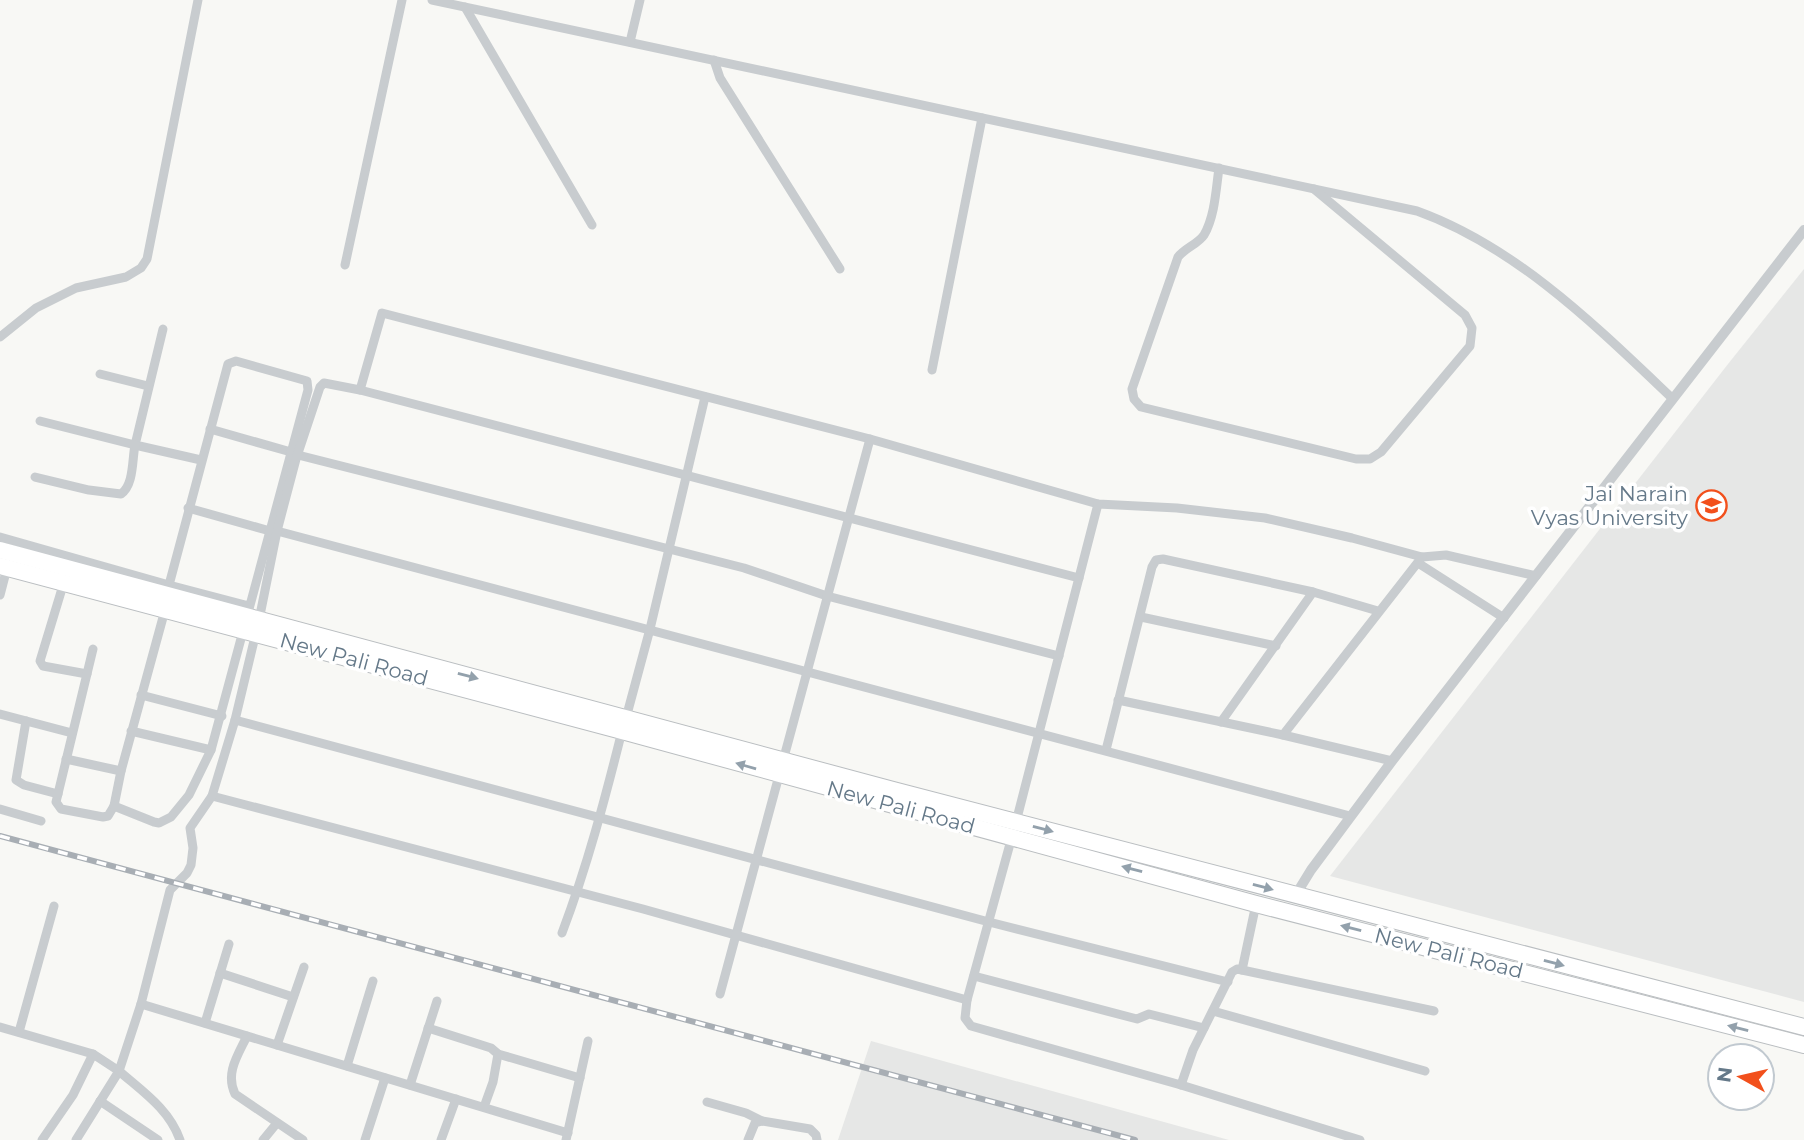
<svg xmlns="http://www.w3.org/2000/svg" width="1804" height="1140" font-family="Montserrat,sans-serif">
	<rect width="100%" height="100%" fill="#f8f8f5"/>
	<!-- built -->
	<g fill="#e6e7e6">
		<path d="M1804 269V1002L1330 876 1728 364Z"/>
		<path d="M871 1041 1229 1140H838Z"/>
	</g>
	<g fill="none" stroke-linecap="round" stroke-linejoin="round">
		<defs>
			<g id="trunk">
				<path d="M0 550 893 790 1804 1027"/>
				<path d="M0 566 622 731 1256 904 1804 1045"/>
			</g>
		</defs>
		<!-- trunk casing -->
		<use href="#trunk" stroke="#babec1" stroke-width="18"/>
		<!-- minor -->
		<g stroke="#c8cccf" stroke-width="9">
			<path d="M432 0 1417 211C1517 247 1597 327 1673 399"/>
			<path d="M465 7 592 225"/>
			<path d="M630 42 640 0"/>
			<path d="M714 60 720 78 840 269"/>
			<path d="M1219 168C1216 189 1215 216 1204 235 1198 244 1185 248 1178 257L1132 389 1134 399 1141 407 1356 459H1370L1381 452 1470 346 1472 328 1465 315 1314 189"/>
			<path d="M345 265 402 0"/>
			<path d="M163 329 135 445 201 460"/>
			<path d="M0 337 36 308 76 288 126 277 141 268 147 259 198 0"/>
			<path d="M932 370 982 118"/>
			<path d="M100 374 148 386"/>
			<path d="M360 390 382 313 870 439 1098 504 1177 508 1265 518 1352 538 1422 557 1446 555 1536 576"/>
			<path d="M210 429 291 452"/>
			<path d="M298 455 744 568 827 596 1059 656"/>
			<path d="M35 477 89 490 121 494C134 485 132 460 135 445L40 421"/>
			<path d="M188 508 270 531"/>
			<path d="M277 531 1350 816"/>
			<path d="M0 537 169 585"/>
			<path d="M1418 563 1504 618"/>
			<path d="M64 582 40 661 43 666 87 674"/>
			<path d="M0 595 7 568"/>
			<path d="M1141 617 1276 646"/>
			<path d="M93 649 56 802 61 809 103 817 108 816 114 806 121 771 165 610"/>
			<path d="M141 695 222 716"/>
			<path d="M1118 700 1283 735 1392 761"/>
			<path d="M0 714 72 733"/>
			<path d="M626 718 650 629 705 397"/>
			<path d="M235 720 989 922 1228 982"/>
			<path d="M26 721 16 780 24 785 58 794"/>
			<path d="M1221 722 1313 592"/>
			<path d="M131 731 211 750"/>
			<path d="M1283 735 1422 557"/>
			<path d="M1106 750 1152 567 1156 560 1163 559 1313 592 1378 611"/>
			<path d="M66 759 121 771"/>
			<path d="M212 796 643 909 967 1000 1016 822 1098 504"/>
			<path d="M114 806 154 822 159 823 171 817 189 795 211 750 308 390 307 381 236 361 228 364 169 585 249 606"/>
			<path d="M0 809 41 821"/>
			<path d="M562 933C587 867 605 799 622 731"/>
			<path d="M1242 970 1434 1011"/>
			<path d="M220 973 293 997"/>
			<path d="M974 976 1137 1019 1149 1014 1204 1028"/>
			<path d="M720 994 870 439"/>
			<path d="M967 1000 965 1018 971 1026 1181 1085 1360 1140"/>
			<path d="M141 1004 568 1133"/>
			<path d="M1213 1011 1425 1071"/>
			<path d="M205 1023 229 944"/>
			<path d="M0 1027 93 1054 119 1071 76 1140"/>
			<path d="M428 1028 491 1048 498 1054 493 1082 484 1107"/>
			<path d="M19 1032 54 906"/>
			<path d="M247 1036C238 1055 225 1073 235 1094L303 1140"/>
			<path d="M277 1045 304 967"/>
			<path d="M498 1054 580 1078"/>
			<path d="M347 1066 373 981"/>
			<path d="M410 1085 437 1001"/>
			<path d="M1181 1085 1193 1050 1232 972 1237 969 1242 970 1256 904"/>
			<path d="M100 1101 158 1140"/>
			<path d="M707 1102 746 1113 762 1121"/>
			<path d="M42 1140 73 1095 93 1054"/>
			<path d="M180 1140C169 1109 143 1092 119 1071L141 1004 170 890 187 873 191 865 193 848 190 828 212 796 235 720 259 620 277 531 296 459 320 387 324 383 360 390 1079 578"/>
			<path d="M263 1140 277 1123"/>
			<path d="M365 1140 385 1078"/>
			<path d="M441 1140 456 1099"/>
			<path d="M566 1140 588 1041"/>
			<path d="M748 1140 755 1123 762 1121 810 1129 816 1135 817 1140"/>
		</g>
		<!-- tertiary -->
		<path stroke="#c8cccf" stroke-width="10" d="M1295 896 1311 870 1392 761 1804 230"/>
		<!-- trunk -->
		<use href="#trunk" stroke="#fff" stroke-width="16"/>
		<defs>
			<path id="rail" d="M0 836 1135 1140"/>
		</defs>
		<!-- rail casing -->
		<use href="#rail" stroke="#a8aeb4" stroke-width="6"/>
		<!-- rail -->
		<use href="#rail" stroke="#fff" stroke-width="3.5" stroke-dasharray="10" stroke-linecap="butt"/>
	</g>
	<!-- one-way arrows -->
	<defs><path id="oneway-solid" d="M-6-.8H1V-3.2L6.5 0L1 3.2V.8H-6Z" transform="scale(1.75)"/></defs>
	<g fill="#93a1ac">
		<use href="#oneway-solid" transform="translate(468 676) rotate(15)"/>
		<use href="#oneway-solid" transform="translate(746 766) rotate(-164)"/>
		<use href="#oneway-solid" transform="translate(1043 829) rotate(15)"/>
		<use href="#oneway-solid" transform="translate(1132 869) rotate(-165)"/>
		<use href="#oneway-solid" transform="translate(1263 887) rotate(15)"/>
		<use href="#oneway-solid" transform="translate(1351 928) rotate(-166)"/>
		<use href="#oneway-solid" transform="translate(1554 963) rotate(15)"/>
		<use href="#oneway-solid" transform="translate(1738 1028) rotate(-166)"/>
	</g>
	<!-- icons -->
	<defs>
		<symbol id="university-ring" viewBox="-11 -11 22 22"><circle r="9.5" fill="#fff" stroke="#f2501c" stroke-width="1.5"/><path d="M0-5L7-2L0 1L-7-2ZM-4 1L0 2.5L4 1V4Q0 6-4 4Z" fill="#f2501c"/></symbol>
	</defs>
	<g fill-rule="evenodd">
		<use href="#university-ring" x="1694" y="488" width="35" height="35"/>
	</g>
	<g text-anchor="middle" dominant-baseline="central" stroke-width="7" stroke-linejoin="round" paint-order="stroke">
		<!-- poi labels -->
		<g font-size="21" fill="#657989" stroke="#fff" text-anchor="end">
			<text x="1688" y="493">Jai Narain<tspan x="1688" dy="24">Vyas University</tspan></text>
		</g>
		<!-- street labels -->
		<g font-size="21" fill="#657989" stroke="#fff">
			<text transform="translate(354 659) rotate(15)">New Pali Road</text>
			<text transform="translate(901 807) rotate(15)">New Pali Road</text>
			<text transform="translate(1449 953) rotate(14)">New Pali Road</text>
		</g>
	</g>
	<!-- north arrow -->
	<g transform="translate(1741 1077) rotate(278)"><circle r="33" fill="#ffffff" stroke="#c1c9d0" stroke-width="2"/>
	<path d="M0-5L12 26L0 18L-12 26Z" fill="#f2501c"/>
	<text y="-10" font-size="19" font-weight="bold" text-anchor="middle" fill="#657989">N</text>
	</g>
</svg>
